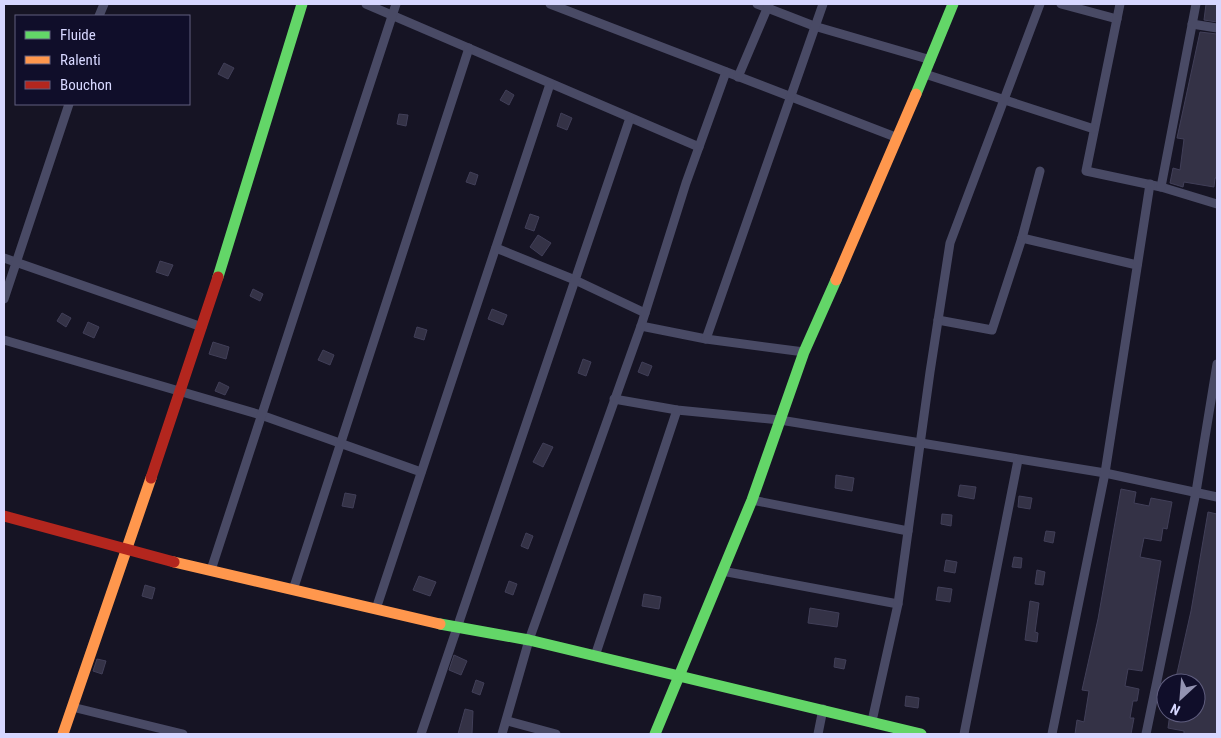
<svg xmlns="http://www.w3.org/2000/svg" width="1221" height="738" font-family="'Roboto Condensed',sans-serif">
	<rect width="100%" height="100%" fill="#161424"/>
	<!-- building -->
	<g fill="#343246" stroke="#413f58">
		<path d="M1206 4H1217V22L1204 20Z"/>
		<path d="M1200 32 1217 34V178H1215L1214 187 1184 182 1183 187 1170 183 1173 168 1180 170 1184 139 1177 138Z"/>
		<path d="M224 63 234 68 228 79 218 74Z"/>
		<path d="M506 90 514 95 509 105 500 100Z"/>
		<path d="M561 113 572 118 567 130 557 126Z"/>
		<path d="M399 114 408 115 406 126 397 124Z"/>
		<path d="M470 172 478 175 475 185 466 182Z"/>
		<path d="M530 214 539 217 534 231 525 228Z"/>
		<path d="M538 235 551 243 542 256 530 247Z"/>
		<path d="M160 261 173 265 168 276 156 272Z"/>
		<path d="M253 289 263 294 260 301 250 296Z"/>
		<path d="M492 309 507 315 503 325 488 319Z"/>
		<path d="M62 313 71 318 66 327 57 321Z"/>
		<path d="M88 322 99 327 94 338 83 333Z"/>
		<path d="M417 327 427 330 424 340 414 337Z"/>
		<path d="M213 342 229 347 226 359 209 354Z"/>
		<path d="M323 350 334 355 330 365 318 360Z"/>
		<path d="M583 359 591 362 586 376 578 373Z"/>
		<path d="M642 362 652 366 648 376 638 372Z"/>
		<path d="M219 382 229 387 225 395 215 391Z"/>
		<path d="M543 443 553 447 543 467 533 462Z"/>
		<path d="M836 475 854 478 852 491 835 488Z"/>
		<path d="M960 485 976 487 974 499 958 496Z"/>
		<path d="M1121 489 1136 492 1134 503 1149 506 1151 498 1172 502 1167 529 1163 528 1161 541 1144 538 1140 557 1161 561 1142 671 1128 669 1125 686 1139 689 1137 701H1133L1130 718H1134L1131 734H1075L1077 720 1084 722 1089 691 1082 690 1098 619Z"/>
		<path d="M345 493 356 495 353 508 342 506Z"/>
		<path d="M1019 496 1032 498 1030 509 1018 507Z"/>
		<path d="M1208 512 1217 514V734H1184V731L1168 728 1170 713 1194 716 1196 713 1198 686 1196 683 1175 682 1191 611Z"/>
		<path d="M942 514 952 515 951 526 941 524Z"/>
		<path d="M1046 531 1055 532 1053 543 1044 541Z"/>
		<path d="M526 533 533 536 528 549 521 546Z"/>
		<path d="M1014 557 1022 558 1021 568 1012 567Z"/>
		<path d="M946 560 957 562 955 573 944 571Z"/>
		<path d="M1037 570 1045 572 1043 585 1035 584Z"/>
		<path d="M419 576 436 582 430 596 413 590Z"/>
		<path d="M509 581 517 584 513 595 505 592Z"/>
		<path d="M145 585 155 588 152 599 142 596Z"/>
		<path d="M938 587 952 589 950 602 936 600Z"/>
		<path d="M644 594 661 597 659 609 642 606Z"/>
		<path d="M1030 601 1039 603 1035 632 1038 633 1037 642 1025 640Z"/>
		<path d="M810 608 839 613 837 627 808 623Z"/>
		<path d="M454 655 467 661 461 675 449 670Z"/>
		<path d="M835 658 846 660 844 669 834 667Z"/>
		<path d="M97 659 106 661 102 674 93 671Z"/>
		<path d="M476 680 484 683 480 695 472 692Z"/>
		<path d="M906 696 919 698 918 708 905 706Z"/>
		<path d="M465 709 473 711 472 734H458Z"/>
	</g>
	<g fill="none" stroke-linecap="round" stroke-linejoin="round">
		<!-- street -->
		<g stroke="#494a65" stroke-width="9">
			<path d="M366 4 699 147"/>
			<path d="M550 4 898 138"/>
			<path d="M757 4 814 26 931 60"/>
			<path d="M1061 4 1117 19"/>
			<path d="M1120 4 1086 171 1161 187 1217 204"/>
			<path d="M99 16 104 4"/>
			<path d="M1192 24 1217 28"/>
			<path d="M925 74 1094 129"/>
			<path d="M738 77 769 4"/>
			<path d="M1161 187 1196 4"/>
			<path d="M1022 238 1137 265"/>
			<path d="M496 248 575 280 645 313"/>
			<path d="M4 258 202 327"/>
			<path d="M4 299 69 104"/>
			<path d="M938 320 992 330 1022 238 1040 171"/>
			<path d="M641 326 706 339 804 352"/>
			<path d="M706 339 823 4"/>
			<path d="M4 340 261 415 421 472"/>
			<path d="M614 399 677 410 780 420 1105 473 1217 497"/>
			<path d="M752 500 908 531"/>
			<path d="M211 570 396 4"/>
			<path d="M722 571 898 604"/>
			<path d="M293 590 469 48"/>
			<path d="M376 609 550 84"/>
			<path d="M595 656 677 410"/>
			<path d="M72 707 183 734"/>
			<path d="M508 721 556 734"/>
			<path d="M872 721 898 604 930 372 950 243 1040 4"/>
			<path d="M421 734 630 118"/>
			<path d="M502 734 529 640 641 326 686 183 726 72"/>
			<path d="M818 734 823 709"/>
			<path d="M964 734 1018 460"/>
			<path d="M1052 734 1105 473 1150 184"/>
			<path d="M1146 734 1196 492 1217 364"/>
		</g>
		<!-- fast -->
		<g stroke="#63d668" stroke-width="11">
			<path d="M916 94 953 4"/>
			<path d="M218 277 302 4"/>
			<path d="M440 624 529 640 921 734"/>
			<path d="M655 734 752 500 804 352 836 280"/>
		</g>
		<!-- slow -->
		<g stroke="#ff974d" stroke-width="11">
			<path d="M836 280 916 94"/>
			<path d="M174 562 440 624"/>
			<path d="M63 734 151 478"/>
		</g>
		<!-- jam -->
		<g stroke="#b3261e" stroke-width="11">
			<path d="M151 478 218 277"/>
			<path d="M4 516 174 562"/>
		</g>
	</g>
	<!-- border -->
	<rect width="1221" height="738" fill="none" stroke="#d7d7ff" stroke-width="10"/>
	<!-- legend -->
	<rect x="15" y="15" width="175" height="90" fill="#100e2a" stroke="#605e7f"/>
	<rect x="25" y="31" width="25" height="8" fill="#63d668" stroke="#605e7f"/>
	<text x="60" y="40" font-size="15" fill="#d7d7ff">Fluide</text>
	<rect x="25" y="56" width="25" height="8" fill="#ff974d" stroke="#605e7f"/>
	<text x="60" y="65" font-size="15" fill="#d7d7ff">Ralenti</text>
	<rect x="25" y="81" width="25" height="8" fill="#b3261e" stroke="#605e7f"/>
	<text x="60" y="90" font-size="15" fill="#d7d7ff">Bouchon</text>
	<!-- north arrow -->
	<g transform="translate(1181 698) rotate(206)"><circle r="24" fill="#100e2a" stroke="#605e7f"/>
	<path d="M0-4L9 19L0 12L-9 19Z" fill="#9393b2"/>
	<text y="-8" font-size="14" font-weight="bold" text-anchor="middle" fill="#d7d7ff">N</text>
	</g>
</svg>
